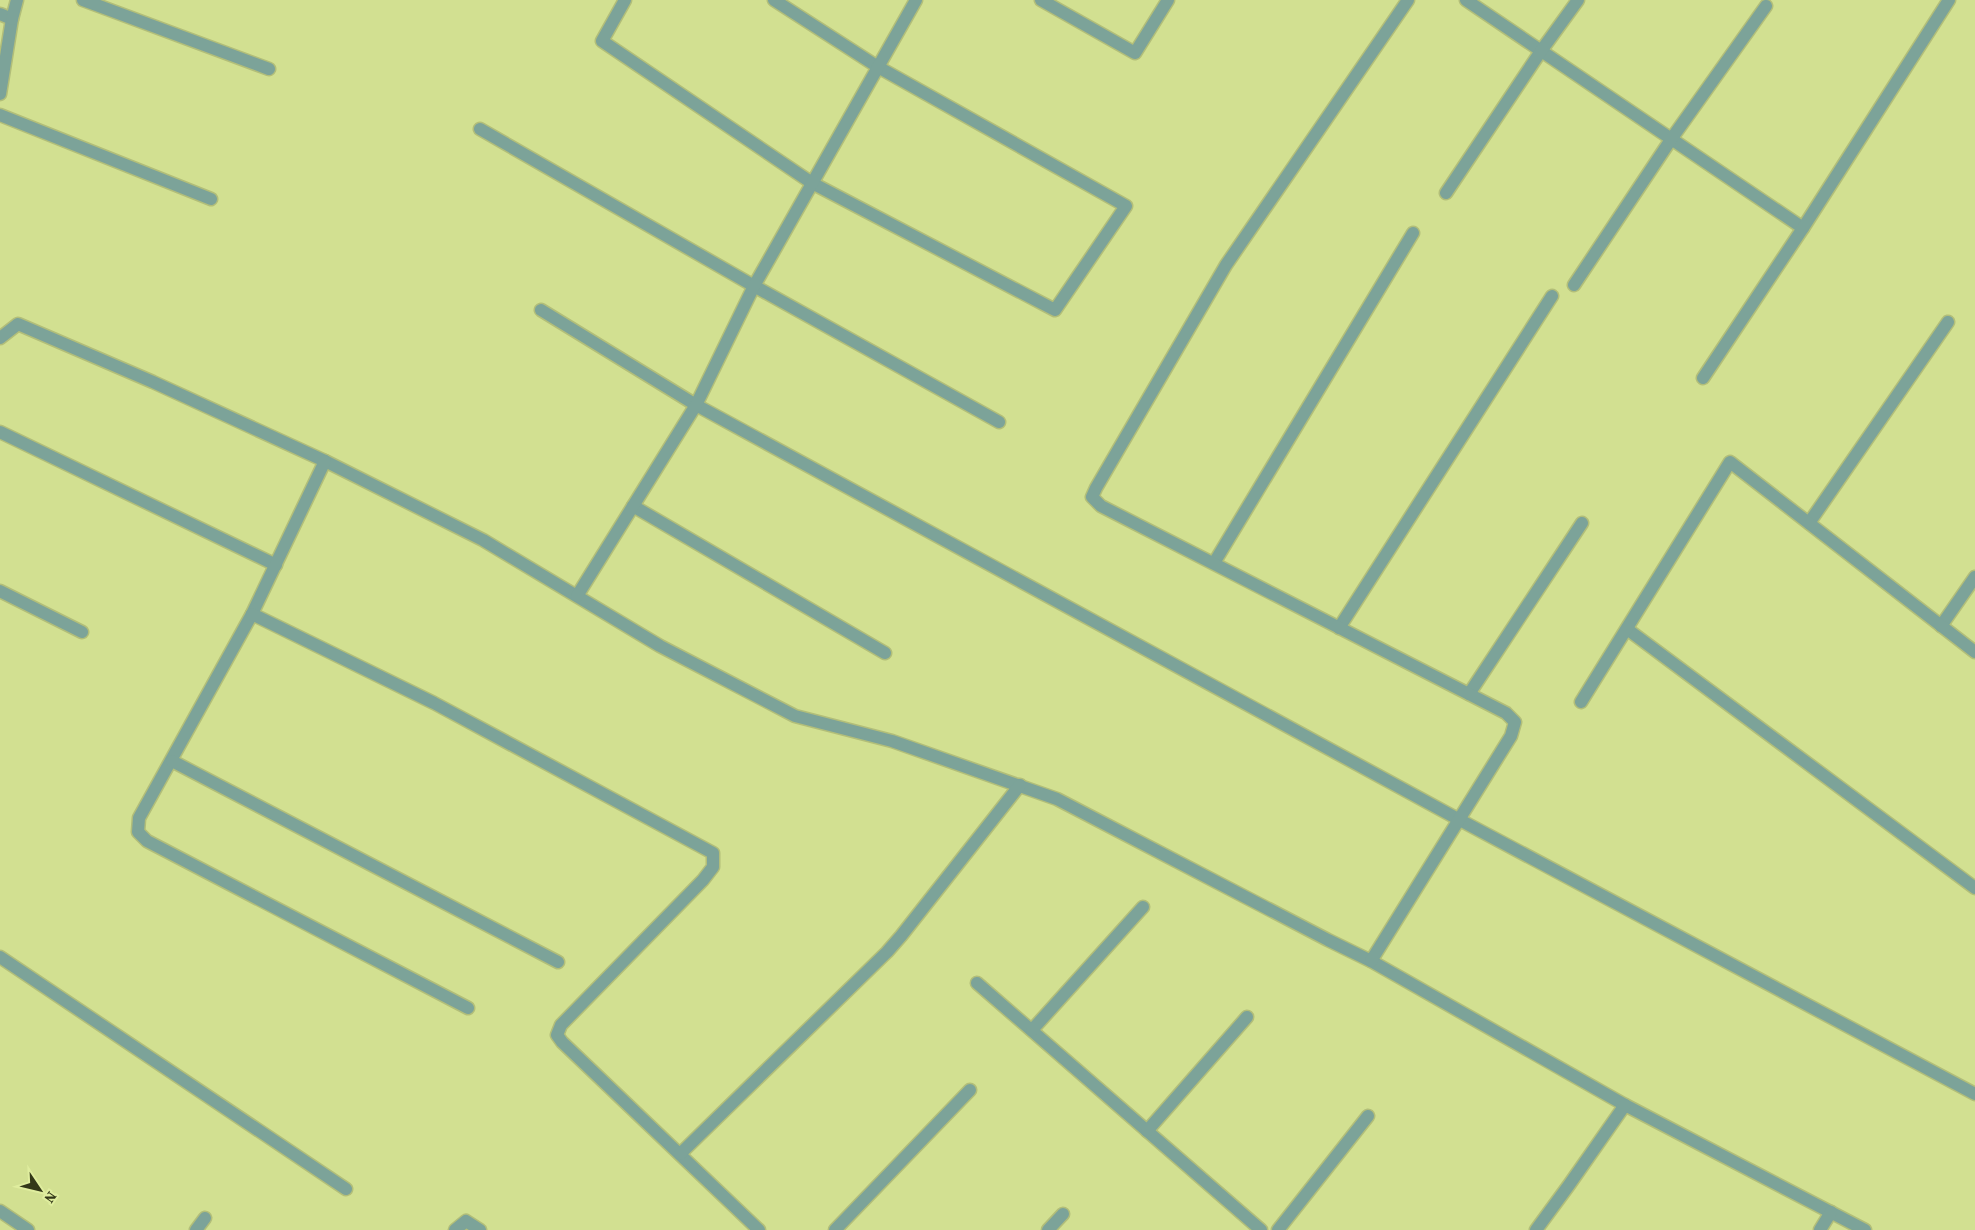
<svg xmlns="http://www.w3.org/2000/svg" width="1975" height="1230" font-family="'Source Serif 4',serif">
	<rect width="100%" height="100%" fill="#d2e091"/>
	<g fill="none" stroke-linecap="round" stroke-linejoin="round">
		<defs>
			<g id="street">
				<path d="M83 0 269 69"/>
				<path d="M625 0 602 41 812 183 1055 310 1126 206 878 67 774 0"/>
				<path d="M1041 0 1135 53 1168 0"/>
				<path d="M1466 0 1803 228"/>
				<path d="M0 14 12 19 0 94"/>
				<path d="M12 19 17 0"/>
				<path d="M0 115 211 199"/>
				<path d="M480 129 754 286 999 422"/>
				<path d="M1446 193 1541 51 1578 0"/>
				<path d="M1574 285 1672 138 1766 6"/>
				<path d="M541 310 696 405 1458 819 1975 1094"/>
				<path d="M0 338 18 324 153 382 325 461 483 540 660 646 795 716 892 741 1057 799 1328 940 1371 961 1625 1105 1865 1230"/>
				<path d="M1703 378 1803 228 1949 0"/>
				<path d="M0 432 276 565"/>
				<path d="M325 461 252 614 139 818 138 832 147 841 468 1008"/>
				<path d="M633 506 885 653"/>
				<path d="M1809 523 1948 322"/>
				<path d="M1214 563 1413 233"/>
				<path d="M0 591 82 632"/>
				<path d="M577 596 696 405 754 286 916 0"/>
				<path d="M252 614 434 703 713 853V867L703 880 561 1025 557 1035 562 1042 759 1230"/>
				<path d="M1941 626 1975 577"/>
				<path d="M1339 628 1552 296"/>
				<path d="M1627 629 1975 888"/>
				<path d="M1469 694 1582 523"/>
				<path d="M1581 702 1730 462 1975 652"/>
				<path d="M172 761 558 962"/>
				<path d="M0 957 346 1189"/>
				<path d="M1371 961 1511 736 1515 722 1506 713 1101 506 1092 497 1096 488 1226 265 1408 0"/>
				<path d="M977 983 1261 1230"/>
				<path d="M1032 1030 1143 907"/>
				<path d="M1147 1131 1247 1017"/>
				<path d="M680 1154 887 952 901 936 1020 785"/>
				<path d="M0 1211 28 1230"/>
				<path d="M196 1230 205 1218"/>
				<path d="M455 1230 466 1221 480 1230"/>
				<path d="M835 1230 970 1090"/>
				<path d="M1048 1230 1063 1214"/>
				<path d="M1278 1230 1368 1116"/>
				<path d="M1536 1230 1569 1185 1625 1105"/>
				<path d="M1820 1230 1831 1212"/>
			</g>
		</defs>
		<!-- street casing -->
		<use href="#street" stroke="#b2be79" stroke-width="15"/>
		<!-- street -->
		<use href="#street" stroke="#7ca399" stroke-width="12"/>
	</g>
	<!-- north arrow -->
	<g transform="translate(40 1190) rotate(125)" stroke="#dfed9e" stroke-width="4" paint-order="stroke">
	<path d="M0-4L9 19L0 12L-9 19Z" fill="#333818"/>
	<text y="-8" font-size="14" font-weight="bold" text-anchor="middle" fill="#333818">N</text>
	</g>
</svg>
